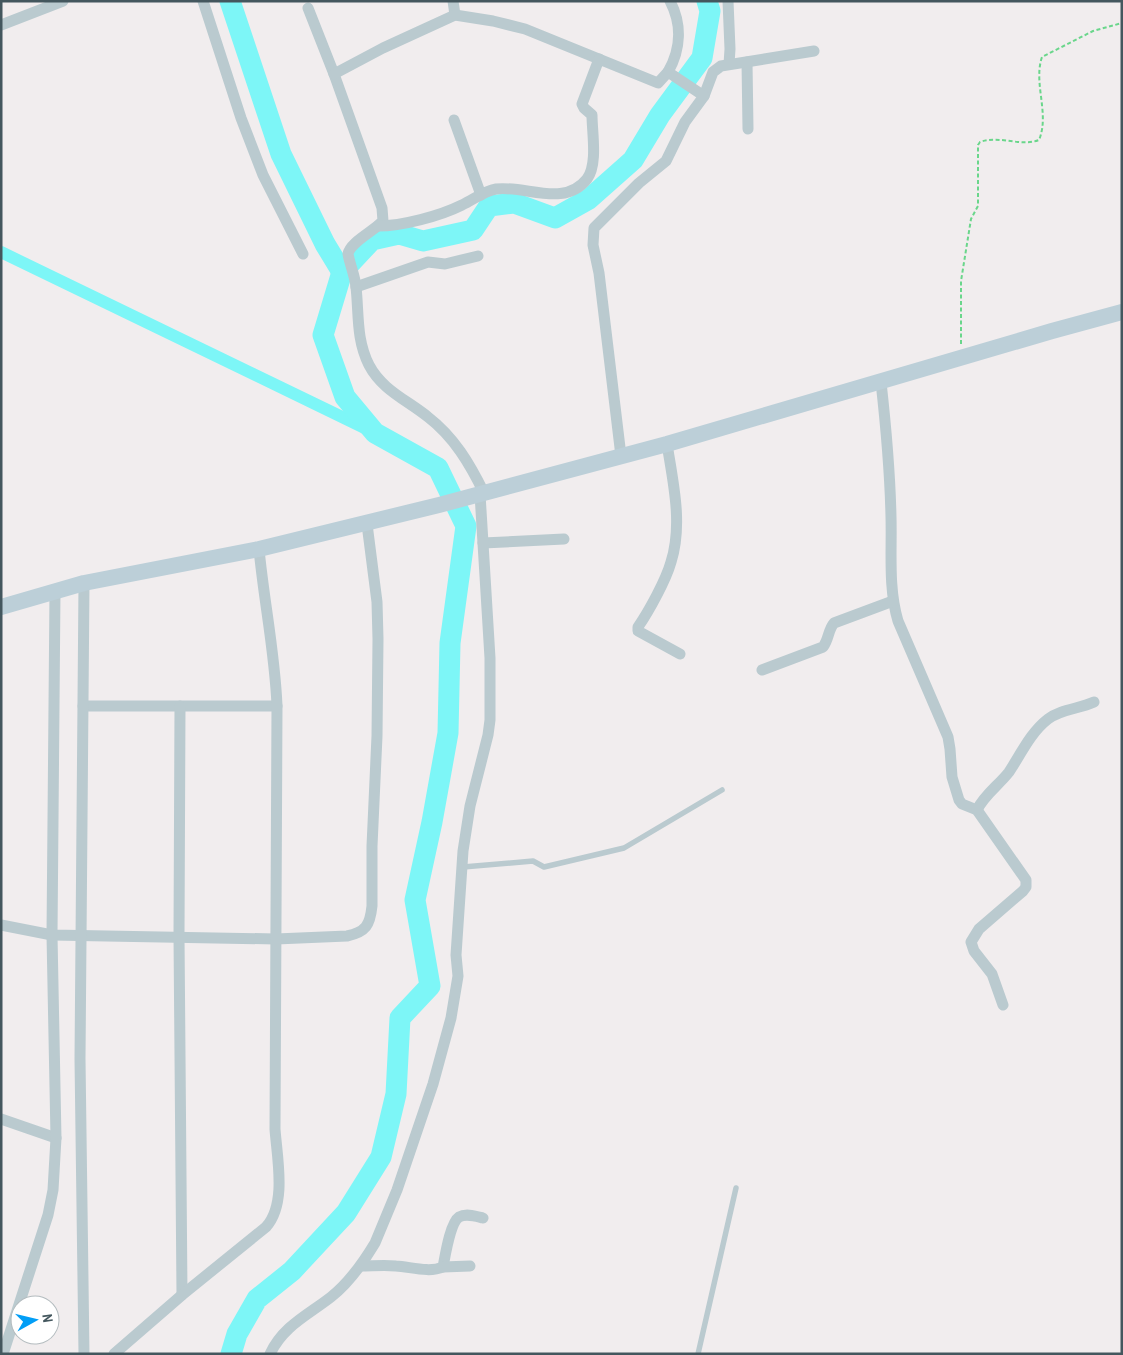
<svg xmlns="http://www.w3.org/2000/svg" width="1123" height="1355" font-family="'Archivo Narrow',sans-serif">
	<rect width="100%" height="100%" fill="#f1edee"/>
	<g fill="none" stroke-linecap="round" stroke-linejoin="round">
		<!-- canal -->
		<path stroke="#7df6f7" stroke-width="12" d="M1 252 375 433"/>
		<!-- river -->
		<g stroke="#7df6f7" stroke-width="21">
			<path d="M230 1 281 154 325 244 342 272"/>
			<path d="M231 1354 237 1334 257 1299 292 1271 346 1213 381 1157 396 1094 400 1018 430 986 415 900 432 822 448 733 450 643 466 526 438 468 375 433 345 397 323 335 342 272 372 240 399 234 423 241 473 230 489 206 514 203 555 218 589 199 633 160 660 115 702 58 710 11 707 1"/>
		</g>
		<!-- path -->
		<path stroke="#6ad68b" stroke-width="2" stroke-dasharray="4 2.5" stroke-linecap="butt" d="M961 344V281L971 219 978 206V145L980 142C999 135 1021 147 1039 140 1050 114 1033 83 1042 57L1093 31 1122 23"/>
		<!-- lane -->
		<g stroke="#bacacf" stroke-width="5.5">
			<path d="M463 867 533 861 544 867 624 848 722 790"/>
			<path d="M698 1354 736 1188"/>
		</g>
		<!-- street -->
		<g stroke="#bacacf" stroke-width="11">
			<path d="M203 1 241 118 263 175 303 254"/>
			<path d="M453 1 455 15"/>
			<path d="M728 1 730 49 729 64"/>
			<path d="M308 8 334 74 382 208 383 221C374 231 350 242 348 254 350 265 355 276 356 287 359 314 356 339 369 365 382 390 407 400 428 417 454 437 470 464 484 493"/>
			<path d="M1 25 63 1"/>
			<path d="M747 62 748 129"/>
			<path d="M334 74 383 48 455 15 493 21 525 29 658 83 668 72"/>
			<path d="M704 96 713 72 721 66 814 51"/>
			<path d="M454 120 481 195"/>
			<path d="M378 226C402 226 440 216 462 205 473 200 484 191 496 189 526 185 564 208 587 179 598 164 592 133 592 115L584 108 582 104 599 59"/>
			<path d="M356 287 428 262 445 264 478 256"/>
			<path d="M881 382C886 427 890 471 891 517 892 551 888 587 898 621L948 737 950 749 952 777 959 800 962 804 977 810 1026 880V887L1023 891 979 929 971 942 974 951 992 974 1003 1005"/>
			<path d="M667 444C673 482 683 524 671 562 666 580 649 611 638 627V631L680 654"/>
			<path d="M621 456 599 273 593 245 594 228 639 183 666 161 685 122 704 96 668 72C681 49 682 24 670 1"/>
			<path d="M483 543 564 539"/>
			<path d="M762 670 823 647C829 639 828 630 834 623L893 601"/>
			<path d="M83 706H277"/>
			<path d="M180 706 179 936 182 1295"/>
			<path d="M977 810C984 795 999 785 1009 772 1021 754 1030 733 1048 719 1061 709 1079 709 1094 702"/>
			<path d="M1 925 52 935 276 939 347 936C366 932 370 925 372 906V846L377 736 378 639 377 602 367 524"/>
			<path d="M1 1119 56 1138"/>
			<path d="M361 1266C372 1266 385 1265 396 1266 411 1267 429 1273 443 1267 445 1257 450 1223 459 1217 466 1213 475 1216 483 1218"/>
			<path d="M443 1267 470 1266"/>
			<path d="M3 1354 48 1215 53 1190 56 1138 52 935 55 591"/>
			<path d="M84 1354 80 1059 84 583"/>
			<path d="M114 1354 182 1295 266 1227C287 1204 277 1158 275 1129L277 706C275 653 264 602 259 549"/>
			<path d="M270 1354C283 1326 308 1315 331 1297 350 1282 363 1263 375 1243L397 1190 433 1084 451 1018 458 976 456 955 463 851 470 806 488 735 490 720V658L480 494"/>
		</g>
		<!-- secondary -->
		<path stroke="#bccfd8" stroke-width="16" d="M1 607 84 583 259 549 439 505 667 444 1052 331 1122 312"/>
	</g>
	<!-- border -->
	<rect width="1123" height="1355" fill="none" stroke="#44575e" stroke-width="5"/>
	<!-- north arrow -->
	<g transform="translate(35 1320) rotate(82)"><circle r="24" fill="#ffffff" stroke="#b4bcbf"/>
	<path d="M0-4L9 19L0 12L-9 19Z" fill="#029ef6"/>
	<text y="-8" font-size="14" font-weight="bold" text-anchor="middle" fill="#44575e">N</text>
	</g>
</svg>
